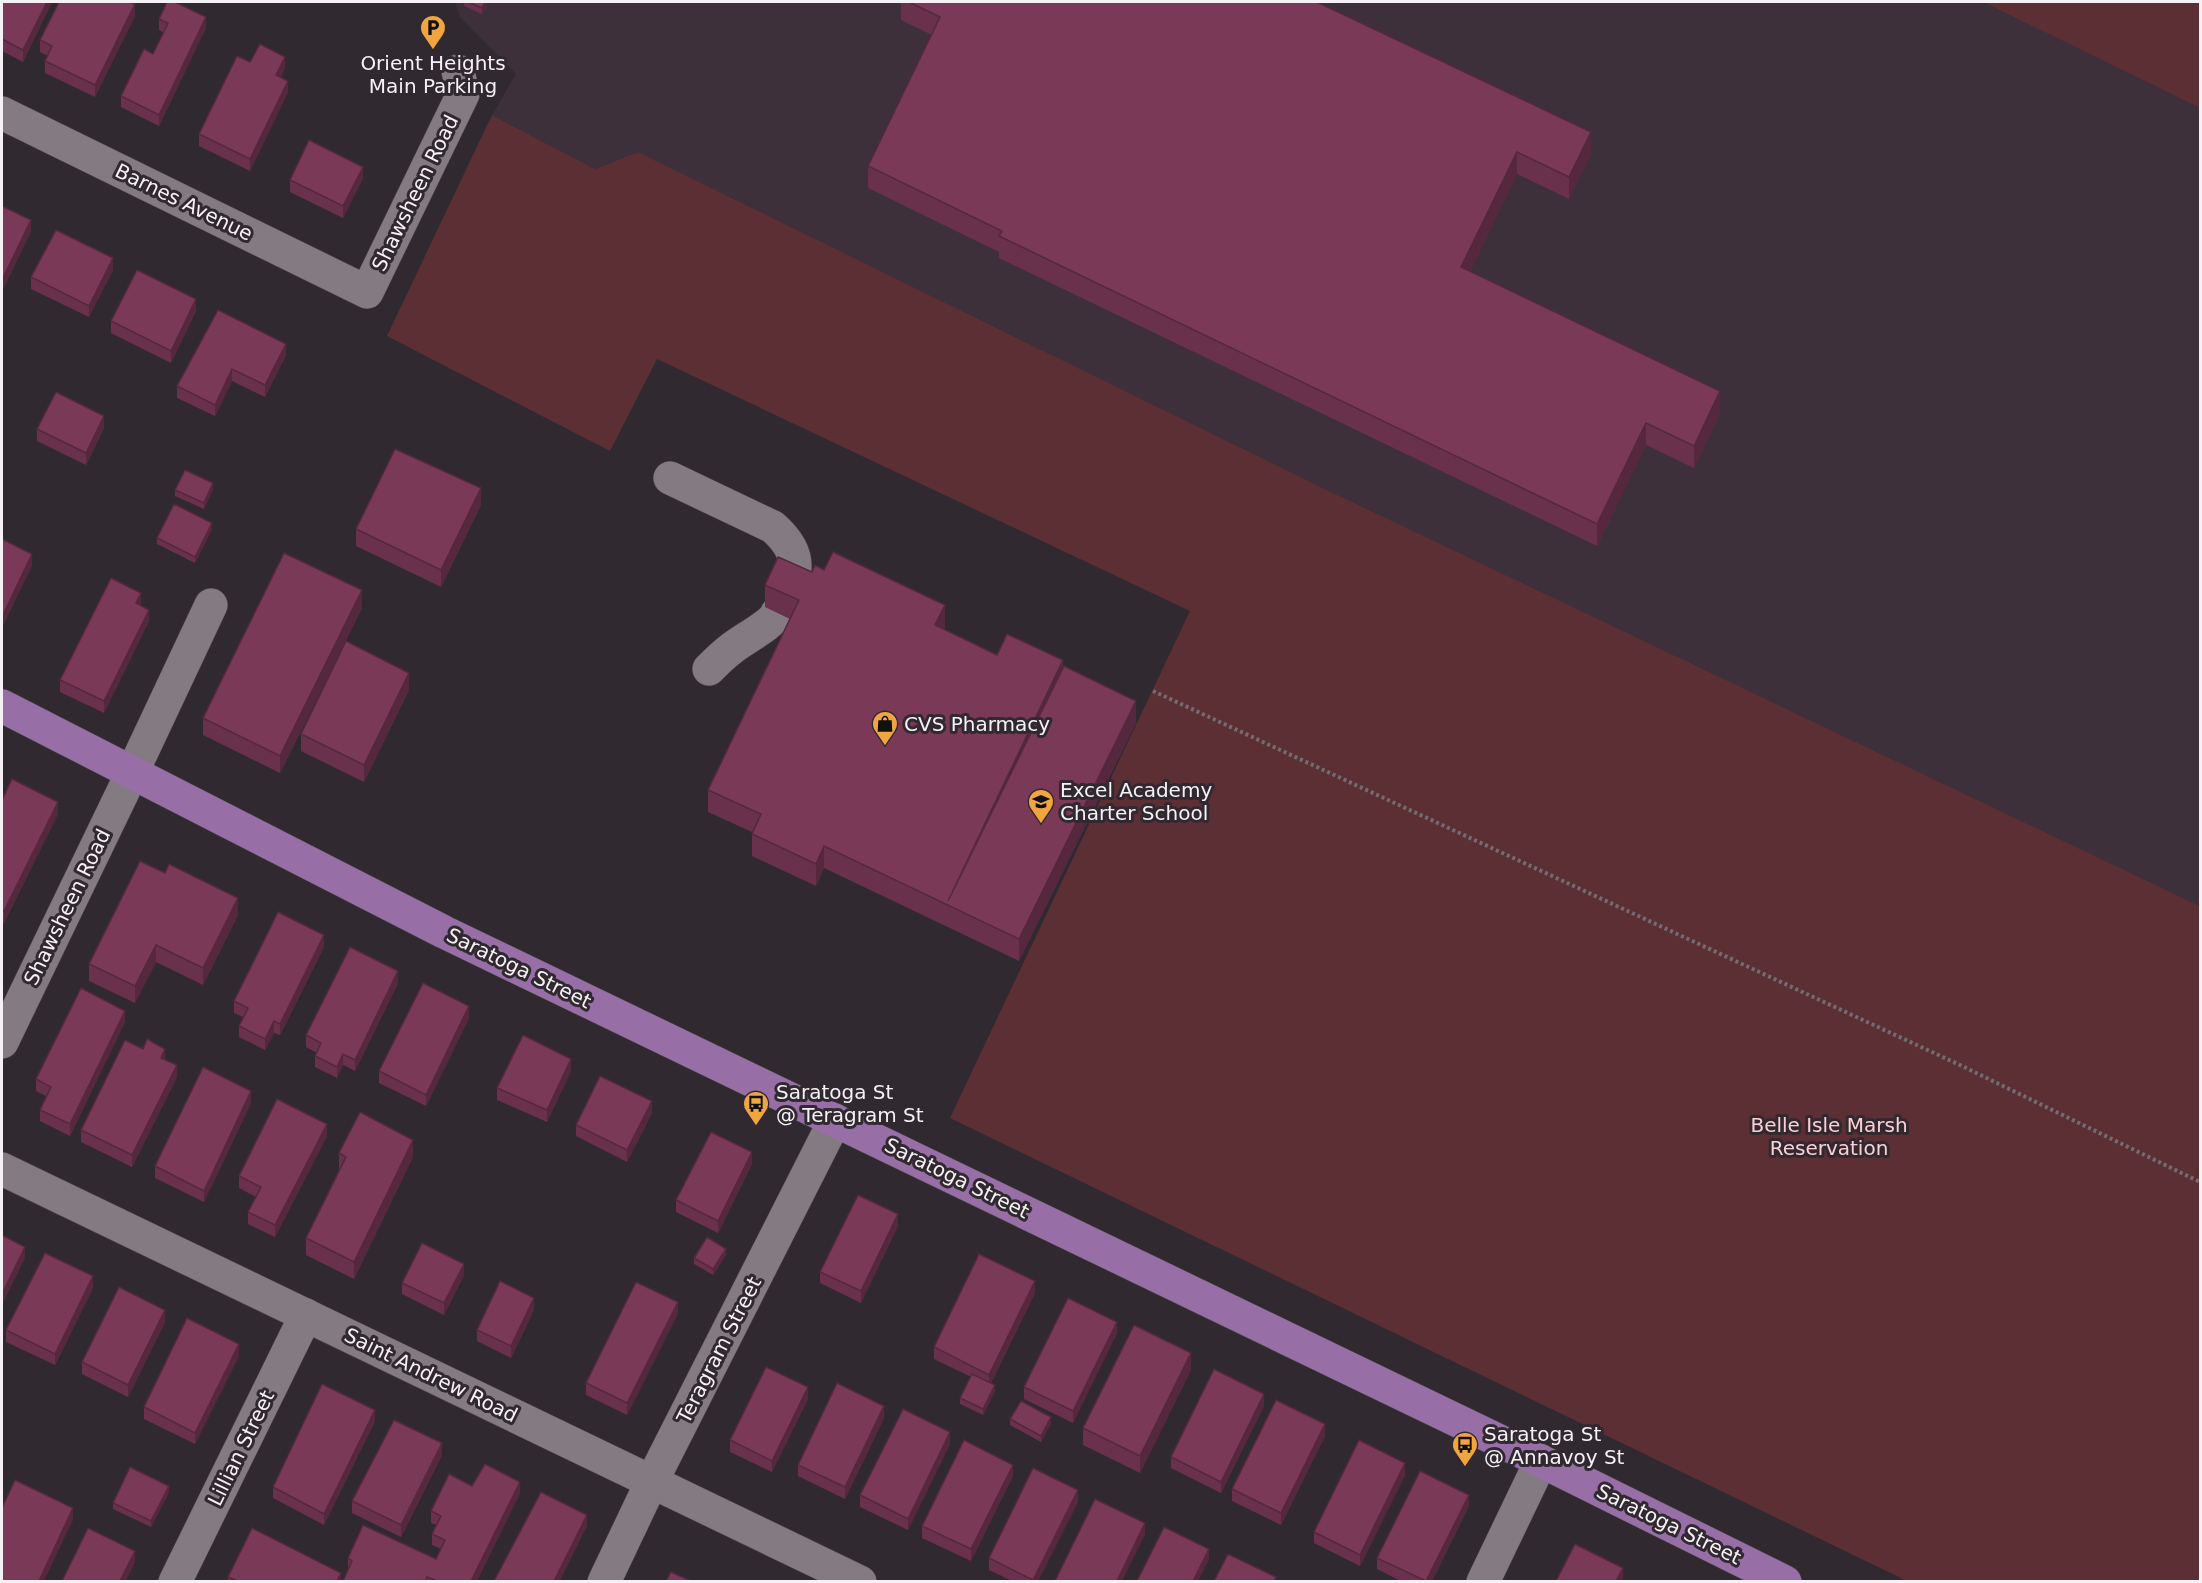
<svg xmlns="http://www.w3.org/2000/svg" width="2202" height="1583" font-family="'DejaVu Sans',sans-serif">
	<rect width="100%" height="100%" fill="#312930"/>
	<!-- built -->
	<path fill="#3e303b" d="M455 2H1983L2200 108V906L1325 489 638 152 595 169 492 115 516 74 460 17Z"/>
	<!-- green -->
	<g fill="#5c2f35">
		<path d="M1983 2H2200V108Z"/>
		<path d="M492 115 595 169 638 152 1325 489 2200 906V1581H1907L950 1118 1190 611 657 359 610 451 387 336Z"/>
	</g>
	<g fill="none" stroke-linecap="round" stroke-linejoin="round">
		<defs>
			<g id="minor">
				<path d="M2 113 367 292 463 94 458 71"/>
				<path d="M670 478 773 527C791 543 802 561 790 585"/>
				<path d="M709 669C716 662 723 655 731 649 743 639 772 625 777 613"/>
				<path d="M2 1042 132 773 211 605"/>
				<path d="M2 1169 860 1582"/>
				<path d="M175 1582 306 1315"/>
				<path d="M604 1582 652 1481 835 1120"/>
				<path d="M1483 1582 1541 1461"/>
			</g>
			<path id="major" d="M2 706 444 932 1541 1461 1785 1582"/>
		</defs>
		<!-- minor casing -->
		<use href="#minor" stroke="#4e484d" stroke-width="34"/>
		<!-- major casing -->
		<use href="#major" stroke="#4e484d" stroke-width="34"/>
		<!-- path -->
		<path stroke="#736c72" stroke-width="4" stroke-dasharray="3 3" stroke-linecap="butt" d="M1153 691 1960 1065 2200 1182"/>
		<!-- minor -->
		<use href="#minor" stroke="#847a81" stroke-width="33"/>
		<!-- major -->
		<use href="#major" stroke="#976fa6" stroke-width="33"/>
	</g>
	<!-- wall -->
	<g fill="#69314b">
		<path d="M2 2H52L23 62 2 51Z"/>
		<path d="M130 2 135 16 95 97 45 73V61L48 56 40 52V40Z"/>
		<path d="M464 2H488L482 14 464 6Z"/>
		<path d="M901 2H1317L1591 154 1569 199 1517 174 1470 271 1720 413 1694 468 1646 445 1597 546 999 258V252L868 188V166L932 35 901 20Z"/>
		<path d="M159 19 206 28 159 126 121 107V96L153 54 164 33 159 30Z"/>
		<path d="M250 62 285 68 281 77 288 92 250 171 199 146V134Z"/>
		<path d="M363 178 343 218 290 192V180Z"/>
		<path d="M113 270 89 317 31 289V277Z"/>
		<path d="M218 310 286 355 265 397 232 381 215 416 177 398V386Z"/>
		<path d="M196 311 171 363 111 333V321Z"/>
		<path d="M104 428 86 465 37 441V429Z"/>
		<path d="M213 489 204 509 175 496V490Z"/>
		<path d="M481 505 441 587 356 546V529Z"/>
		<path d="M212 529 195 563 157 544V538Z"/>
		<path d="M812 572 945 627 944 629 997 655 1063 668 1136 723 1019 961 824 868 816 886 752 856V832L708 812V790L790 619 765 607V585Z"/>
		<path d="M141 604 140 605 149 621 104 713 60 692V680Z"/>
		<path d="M362 608 280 773 203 735V718Z"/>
		<path d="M409 690 364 782 301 751V734Z"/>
		<path d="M2 800 58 814 4 923 2 921Z"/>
		<path d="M238 915 203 985 156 962 135 1003 89 981V964Z"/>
		<path d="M324 947 280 1035 274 1033 265 1050 239 1037V1026L243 1017 234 1013V1001Z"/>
		<path d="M398 983 355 1071 343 1065 337 1078 315 1067V1056L317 1053 306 1047V1035Z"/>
		<path d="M469 1018 426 1106 379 1083V1071Z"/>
		<path d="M125 1022 70 1136 40 1121V1110L46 1096 36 1091V1079Z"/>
		<path d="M165 1060 177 1077 132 1167 81 1142V1130Z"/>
		<path d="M571 1071 547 1122 497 1100V1088Z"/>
		<path d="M251 1103 204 1202 155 1178V1166Z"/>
		<path d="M652 1113 627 1162 576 1136V1125Z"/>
		<path d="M327 1136 275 1237 248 1224V1212L256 1197 239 1188V1176Z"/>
		<path d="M339 1153 413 1157 354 1279 306 1255V1238L339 1170Z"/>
		<path d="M752 1164 718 1233 676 1212V1200Z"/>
		<path d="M898 1226 861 1303 820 1283V1272Z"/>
		<path d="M726 1255 713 1275 694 1264V1258Z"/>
		<path d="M464 1275 444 1315 402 1294V1283Z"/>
		<path d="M93 1288 55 1365 6 1342V1330Z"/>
		<path d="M1035 1293 991 1383 995 1391 983 1415 960 1404V1398L971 1377 934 1359V1347Z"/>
		<path d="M534 1310 511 1358 477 1341V1330Z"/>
		<path d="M678 1313 627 1415 586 1395V1383Z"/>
		<path d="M165 1322 128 1397 82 1374V1362Z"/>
		<path d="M1117 1333 1073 1423 1024 1399V1387Z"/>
		<path d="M239 1356 195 1444 144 1419V1407Z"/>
		<path d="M1191 1370 1140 1473 1083 1445V1428Z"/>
		<path d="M808 1399 772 1472 730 1452V1440Z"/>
		<path d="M1264 1406 1221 1493 1171 1468V1457Z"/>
		<path d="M884 1418 845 1499 798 1476V1465Z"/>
		<path d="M1010 1419 1051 1423 1041 1442 1010 1425Z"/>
		<path d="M375 1421 324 1525 273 1498V1487Z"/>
		<path d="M1325 1436 1281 1525 1232 1501V1489Z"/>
		<path d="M950 1444 908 1530 860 1507V1495Z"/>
		<path d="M442 1455 401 1537 352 1513V1501Z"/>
		<path d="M1405 1475 1360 1566 1314 1543V1532Z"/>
		<path d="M1013 1476 971 1561 922 1538V1526Z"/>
		<path d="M472 1486 520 1493 477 1581H343L348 1570V1558L436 1559 441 1549 432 1545V1534L436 1525 431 1523V1511Z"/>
		<path d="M169 1492 151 1527 113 1509V1503Z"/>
		<path d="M1078 1502 1038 1581H1012L989 1570V1558Z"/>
		<path d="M1469 1506 1432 1581H1401L1377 1569V1558Z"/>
		<path d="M228 1577 341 1581H228Z"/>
	</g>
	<!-- shaded-wall -->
	<g fill="#55283d">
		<path d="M47 2H52L23 62V50Z"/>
		<path d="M485 2H488L482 14V8Z"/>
		<path d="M135 4V16L95 97V85Z"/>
		<path d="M206 17V28L159 126V115Z"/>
		<path d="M285 57V68L276 87V75Z"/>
		<path d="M288 81V92L250 171V159Z"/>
		<path d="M1591 132V154L1569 199V177Z"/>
		<path d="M1517 152V174L1461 289V267Z"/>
		<path d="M363 167V178L343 218V206Z"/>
		<path d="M31 220V232L2 292V280Z"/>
		<path d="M113 258V270L89 317V306Z"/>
		<path d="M196 299V311L171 363V351Z"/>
		<path d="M286 344V355L265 397V385Z"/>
		<path d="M232 369V381L215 416V405Z"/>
		<path d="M1720 391V413L1694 468V446Z"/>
		<path d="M104 416V428L86 465V453Z"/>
		<path d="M1646 423V445L1597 546V524Z"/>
		<path d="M213 483V489L204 509V503Z"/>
		<path d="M481 488V505L441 587V570Z"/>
		<path d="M212 523V529L195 563V557Z"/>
		<path d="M32 554V566L2 628V617Z"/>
		<path d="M362 590V608L280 773V756Z"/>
		<path d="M141 593V604L136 615V603Z"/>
		<path d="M945 605V627L935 647V625Z"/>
		<path d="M149 610V621L104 713V701Z"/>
		<path d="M1063 660V683L948 901Z"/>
		<path d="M409 673V690L364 782V765Z"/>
		<path d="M1136 701V723L1019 961V939Z"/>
		<path d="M58 802V814L4 923V911Z"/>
		<path d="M824 846V868L816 886V864Z"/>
		<path d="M238 898V915L203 985V968Z"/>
		<path d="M324 935V947L280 1035V1024Z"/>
		<path d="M156 945V962L135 1003V986Z"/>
		<path d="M398 971V983L355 1071V1060Z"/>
		<path d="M469 1006V1018L426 1106V1095Z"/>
		<path d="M125 1011V1022L70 1136V1124Z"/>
		<path d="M274 1021V1033L265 1050V1039Z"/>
		<path d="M165 1049V1060L161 1058Z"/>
		<path d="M343 1054V1065L337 1078V1067Z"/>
		<path d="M571 1059V1071L547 1122V1110Z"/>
		<path d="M177 1065V1077L132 1167V1155Z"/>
		<path d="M251 1091V1103L204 1202V1191Z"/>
		<path d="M652 1101V1113L627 1162V1150Z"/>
		<path d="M327 1124V1136L275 1237V1225Z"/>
		<path d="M413 1140V1157L354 1279V1262Z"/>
		<path d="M752 1152V1164L718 1233V1221Z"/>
		<path d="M898 1214V1226L861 1303V1291Z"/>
		<path d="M25 1247V1258L2 1305V1294Z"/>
		<path d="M726 1249V1255L713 1275V1269Z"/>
		<path d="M464 1264V1275L444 1315V1303Z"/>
		<path d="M93 1276V1288L55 1365V1354Z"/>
		<path d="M1035 1281V1293L989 1386V1375Z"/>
		<path d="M534 1298V1310L511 1358V1346Z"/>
		<path d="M678 1302V1313L627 1415V1403Z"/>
		<path d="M165 1310V1322L128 1397V1385Z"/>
		<path d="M1117 1322V1333L1073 1423V1411Z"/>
		<path d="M239 1344V1356L195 1444V1433Z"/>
		<path d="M1191 1353V1370L1140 1473V1456Z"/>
		<path d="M995 1385V1391L983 1415V1409Z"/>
		<path d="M808 1387V1399L772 1472V1461Z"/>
		<path d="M1264 1394V1406L1221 1493V1482Z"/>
		<path d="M884 1406V1418L845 1499V1487Z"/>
		<path d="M375 1410V1421L324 1525V1514Z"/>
		<path d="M1051 1417V1423L1041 1442V1436Z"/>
		<path d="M1325 1424V1436L1281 1525V1513Z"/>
		<path d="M950 1432V1444L908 1530V1519Z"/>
		<path d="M442 1443V1455L401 1537V1525Z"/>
		<path d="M1405 1463V1475L1360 1566V1555Z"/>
		<path d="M1013 1465V1476L971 1561V1549Z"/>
		<path d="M520 1482V1493L477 1581H471Z"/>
		<path d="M169 1486V1492L151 1527V1521Z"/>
		<path d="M1078 1490V1502L1038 1581H1033Z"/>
		<path d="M1469 1495V1506L1432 1581H1426Z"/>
		<path d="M73 1508V1520L44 1581H39Z"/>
		<path d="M587 1515V1526L560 1581H554Z"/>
		<path d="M1145 1523V1535L1122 1581H1117Z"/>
		<path d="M1209 1549V1560L1198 1581H1193Z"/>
		<path d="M135 1551V1562L126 1581H120Z"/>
		<path d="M1623 1568V1579L1622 1581H1616Z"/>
		<path d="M341 1573V1581H337Z"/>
	</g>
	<!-- building -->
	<g fill="#7a3957" stroke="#55283d" stroke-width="1.5">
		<path d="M2 2H47L23 50 2 39Z"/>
		<path d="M59 2H129L135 4 95 85 45 61 52 46 40 40Z"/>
		<path d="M167 2H175L206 17 159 115 121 96 144 49 153 54 168 23 159 19Z"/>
		<path d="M468 2H485L482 8Z"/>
		<path d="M909 2H1317L1591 132 1569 177 1517 152 1461 267 1720 391 1694 446 1646 423 1597 524 999 236 1002 231 868 166 940 17Z"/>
		<path d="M260 44 285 57 276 75 288 81 250 159 199 134 237 56 250 62Z"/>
		<path d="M309 140 363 167 343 206 290 180Z"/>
		<path d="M2 206 31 220 2 280Z"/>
		<path d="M56 230 113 258 89 306 31 277Z"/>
		<path d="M137 270 196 299 171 351 111 321Z"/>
		<path d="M218 310 286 344 265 385 232 369 215 405 177 386Z"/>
		<path d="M56 392 104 416 86 453 37 429Z"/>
		<path d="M395 449 481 488 441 570 356 529Z"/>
		<path d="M185 470 213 483 204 503 175 490Z"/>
		<path d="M174 504 212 523 195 557 157 538Z"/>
		<path d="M2 539 32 554 2 617Z"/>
		<path d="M833 552 945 605 935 625 997 655 1007 634 1063 660 948 901 1064 666 1136 701 1019 939 824 846 816 864 752 834 761 814 708 790 799 600 765 585 778 557 812 572 815 565 824 570Z"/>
		<path d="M284 553 362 590 280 756 203 718Z"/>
		<path d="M111 578 141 593 136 603 149 610 104 701 60 680Z"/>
		<path d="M346 641 409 673 364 765 301 734Z"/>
		<path d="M12 779 58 802 4 911 2 910V800Z"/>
		<path d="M140 861 165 873 169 864 238 898 203 968 156 945 135 986 89 964Z"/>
		<path d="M278 912 324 935 280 1024 274 1021 265 1039 239 1026 248 1008 234 1001Z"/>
		<path d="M350 947 398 971 355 1060 343 1054 337 1067 315 1056 321 1043 306 1035Z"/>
		<path d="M423 983 469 1006 426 1095 379 1071Z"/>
		<path d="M81 988 125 1011 70 1124 40 1110 51 1087 36 1079Z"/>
		<path d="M523 1035 571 1059 547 1110 497 1088Z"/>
		<path d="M147 1039 165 1049 161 1058 177 1065 132 1155 81 1130 125 1040 143 1049Z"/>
		<path d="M203 1067 251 1091 204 1191 155 1166Z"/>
		<path d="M600 1076 652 1101 627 1150 576 1125Z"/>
		<path d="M277 1099 327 1124 275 1225 248 1212 261 1187 239 1176Z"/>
		<path d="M360 1112 413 1140 354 1262 306 1238 346 1157 339 1153Z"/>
		<path d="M711 1132 752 1152 718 1221 676 1200Z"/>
		<path d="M858 1195 898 1214 861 1291 820 1272Z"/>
		<path d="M2 1235 25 1247 2 1294Z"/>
		<path d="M707 1237 726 1249 713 1269 694 1258Z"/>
		<path d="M422 1243 464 1264 444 1303 402 1283Z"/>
		<path d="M45 1253 93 1276 55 1354 6 1330Z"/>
		<path d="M979 1254 1035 1281 989 1375 934 1347Z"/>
		<path d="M500 1281 534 1298 511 1346 477 1330Z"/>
		<path d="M636 1282 678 1302 627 1403 586 1383Z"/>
		<path d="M119 1287 165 1310 128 1385 82 1362Z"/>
		<path d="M1068 1298 1117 1322 1073 1411 1024 1387Z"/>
		<path d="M187 1318 239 1344 195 1433 144 1407Z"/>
		<path d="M1134 1325 1191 1353 1140 1456 1083 1428Z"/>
		<path d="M766 1367 808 1387 772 1461 730 1440Z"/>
		<path d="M1214 1369 1264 1394 1221 1482 1171 1457Z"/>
		<path d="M972 1374 995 1385 983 1409 960 1398Z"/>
		<path d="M837 1383 884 1406 845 1487 798 1465Z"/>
		<path d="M322 1384 375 1410 324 1514 273 1487Z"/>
		<path d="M1276 1400 1325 1424 1281 1513 1232 1489Z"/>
		<path d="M1021 1401 1051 1417 1041 1436 1010 1419Z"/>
		<path d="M903 1409 950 1432 908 1519 860 1495Z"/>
		<path d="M394 1420 442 1443 401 1525 352 1501Z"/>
		<path d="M964 1440 1013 1465 971 1549 922 1526Z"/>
		<path d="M1359 1440 1405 1463 1360 1555 1314 1532Z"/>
		<path d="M485 1464 520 1482 471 1581H437L427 1577 425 1581H343L352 1561 348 1558 363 1525 436 1559 445 1540 432 1534 441 1516 431 1511 449 1474 472 1486Z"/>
		<path d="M130 1467 169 1486 151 1521 113 1503Z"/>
		<path d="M1033 1468 1078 1490 1033 1580 989 1558Z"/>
		<path d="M1420 1471 1469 1495 1426 1581 1377 1558Z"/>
		<path d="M15 1480 73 1508 39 1581H2V1508Z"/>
		<path d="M541 1492 587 1515 554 1581H494Z"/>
		<path d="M1095 1499 1145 1523 1117 1581H1055Z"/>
		<path d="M1164 1527 1209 1549 1193 1581H1137Z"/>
		<path d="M88 1528 135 1551 120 1581H62Z"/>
		<path d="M252 1528 341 1573 337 1581H238L228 1577Z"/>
		<path d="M1575 1544 1623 1568 1616 1581H1556Z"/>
		<path d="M1228 1554 1276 1577 1274 1581H1214Z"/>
		<path d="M671 1572 691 1581H666Z"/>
	</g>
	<!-- icons -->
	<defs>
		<symbol id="parking-pin" viewBox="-11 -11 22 30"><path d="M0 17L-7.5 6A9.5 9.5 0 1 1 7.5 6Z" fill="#f1a540" stroke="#312930"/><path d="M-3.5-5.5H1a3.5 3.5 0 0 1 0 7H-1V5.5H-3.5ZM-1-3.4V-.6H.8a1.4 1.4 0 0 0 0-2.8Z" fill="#111"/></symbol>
		<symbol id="shop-pin" viewBox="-11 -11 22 30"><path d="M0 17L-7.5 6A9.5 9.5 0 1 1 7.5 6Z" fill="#f1a540" stroke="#312930"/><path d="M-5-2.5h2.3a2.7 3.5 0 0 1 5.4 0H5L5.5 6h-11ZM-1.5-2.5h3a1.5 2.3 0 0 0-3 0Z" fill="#111"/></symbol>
		<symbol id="school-pin" viewBox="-11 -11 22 30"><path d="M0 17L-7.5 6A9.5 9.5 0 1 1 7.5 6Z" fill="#f1a540" stroke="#312930"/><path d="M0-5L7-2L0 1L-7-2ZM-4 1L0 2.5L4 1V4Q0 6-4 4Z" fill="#111"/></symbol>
		<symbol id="bus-pin" viewBox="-11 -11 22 30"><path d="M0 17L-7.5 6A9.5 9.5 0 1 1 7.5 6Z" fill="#f1a540" stroke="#312930"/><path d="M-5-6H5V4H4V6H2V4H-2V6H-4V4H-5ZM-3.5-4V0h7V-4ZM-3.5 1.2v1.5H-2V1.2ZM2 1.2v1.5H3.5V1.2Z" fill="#111"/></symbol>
	</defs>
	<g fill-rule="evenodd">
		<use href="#parking-pin" x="418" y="13" width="30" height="40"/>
		<use href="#shop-pin" x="870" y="709" width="30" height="40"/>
		<use href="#school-pin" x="1026" y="787" width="30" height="40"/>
		<use href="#bus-pin" x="741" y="1089" width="30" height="40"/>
		<use href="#bus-pin" x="1450" y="1430" width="30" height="40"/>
	</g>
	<g text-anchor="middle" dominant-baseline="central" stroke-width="6" stroke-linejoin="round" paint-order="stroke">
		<!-- poi labels -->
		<g font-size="20" fill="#f6f1f5" stroke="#312930" text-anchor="start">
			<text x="433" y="63" text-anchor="middle">Orient Heights<tspan x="433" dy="23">Main Parking</tspan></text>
			<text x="904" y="724">CVS Pharmacy</text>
			<text x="1060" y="790">Excel Academy<tspan x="1060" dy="23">Charter School</tspan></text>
			<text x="776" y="1092">Saratoga St<tspan x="776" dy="23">@ Teragram St</tspan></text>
			<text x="1484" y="1434">Saratoga St<tspan x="1484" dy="23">@ Annavoy St</tspan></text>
		</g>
		<!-- street labels -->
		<g font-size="20" fill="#f6f1f5" stroke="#312930">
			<text transform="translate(415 193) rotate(-64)">Shawsheen Road</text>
			<text transform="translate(184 202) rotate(26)">Barnes Avenue</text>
			<text transform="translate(67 907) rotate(-64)">Shawsheen Road</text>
			<text transform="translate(519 968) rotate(26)">Saratoga Street</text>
			<text transform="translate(957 1178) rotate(26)">Saratoga Street</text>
			<text transform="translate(719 1350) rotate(-63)">Teragram Street</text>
			<text transform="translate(431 1375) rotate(26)">Saint Andrew Road</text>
			<text transform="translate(241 1448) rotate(-64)">Lillian Street</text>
			<text transform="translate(1669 1524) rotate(26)">Saratoga Street</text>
		</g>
		<!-- park labels -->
		<g font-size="20" fill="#fccfd3" stroke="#312930">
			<text x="1829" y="1125">Belle Isle Marsh<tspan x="1829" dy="23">Reservation</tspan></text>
		</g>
	</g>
	<!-- border -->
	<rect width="2202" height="1583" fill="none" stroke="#f6f1f5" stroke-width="6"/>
</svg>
